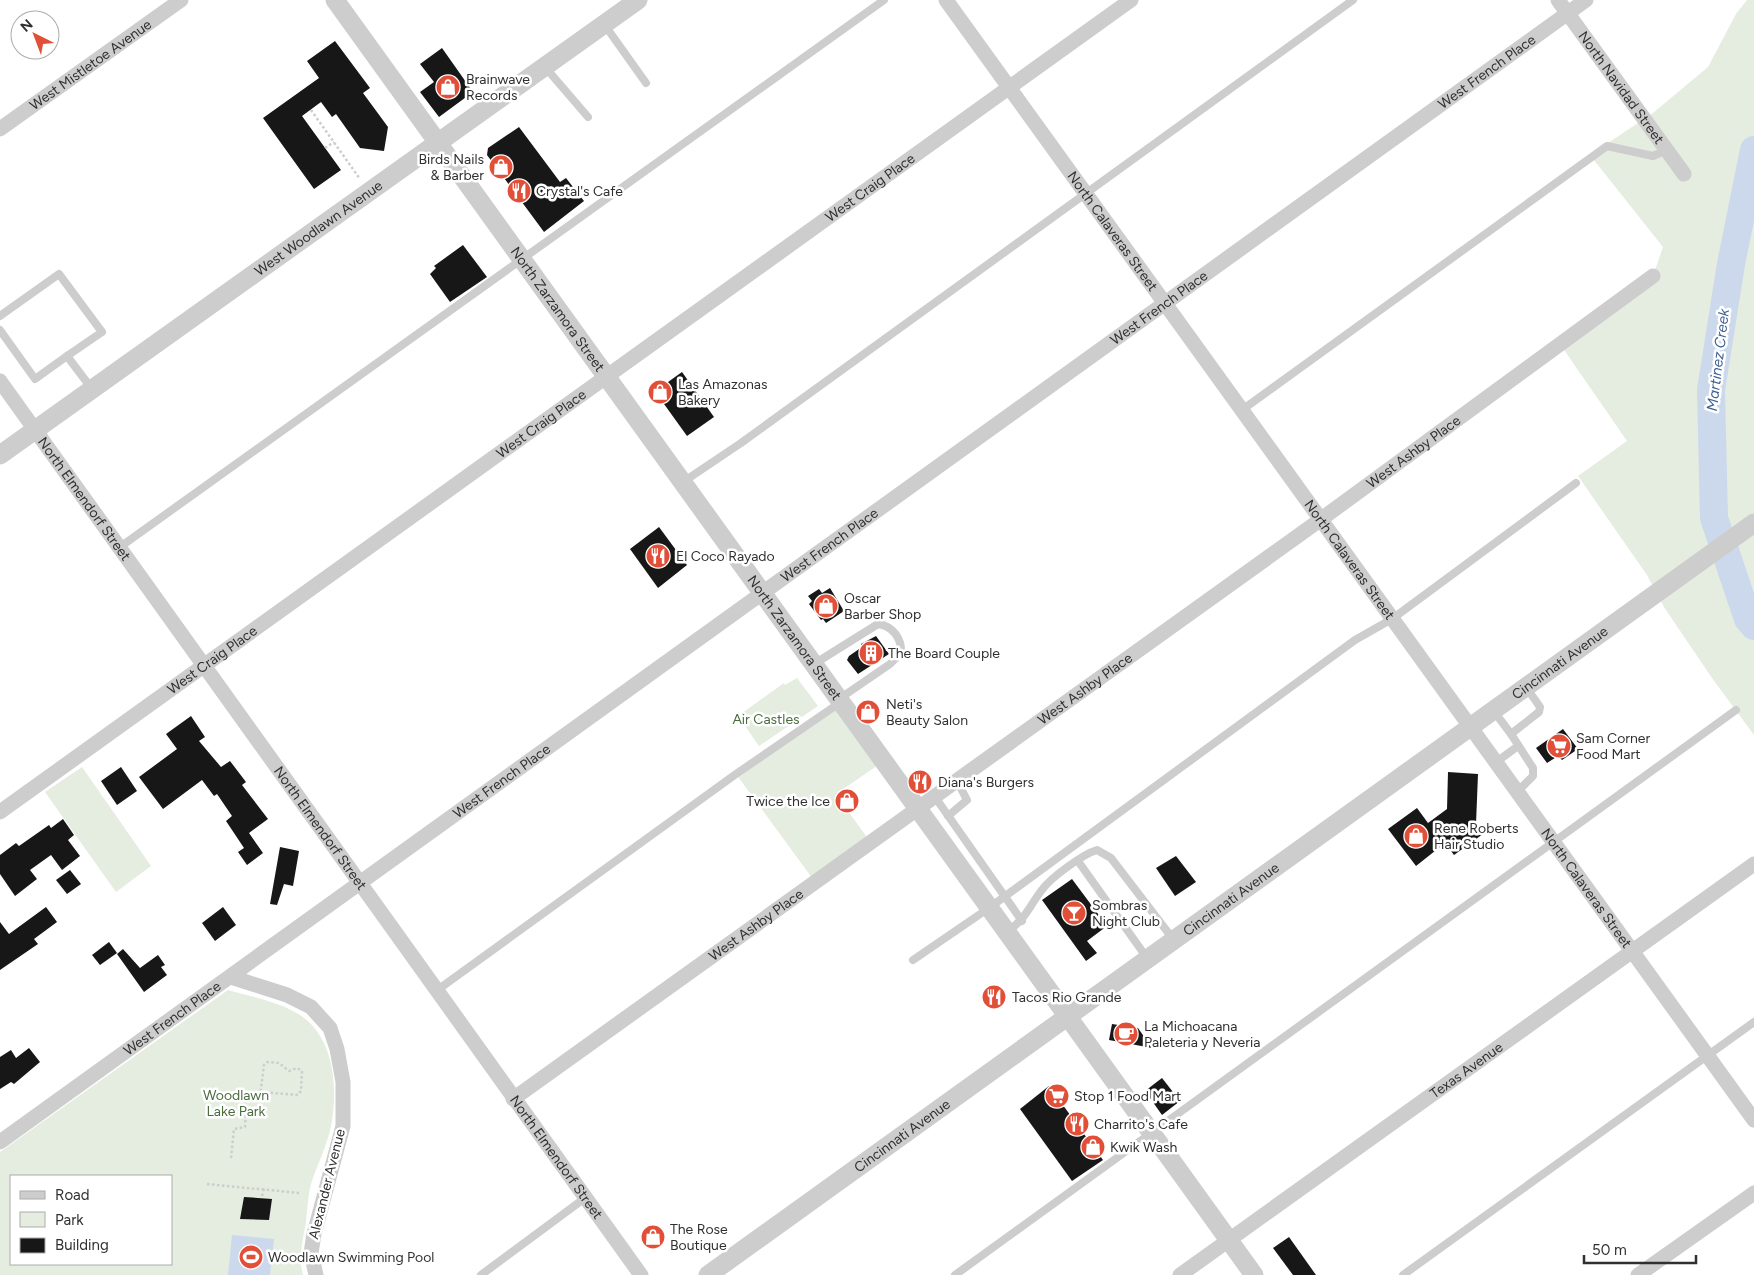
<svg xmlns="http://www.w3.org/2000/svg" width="1754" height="1275" font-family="Figtree,sans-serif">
	<rect width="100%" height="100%" fill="#fff"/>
	<!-- green -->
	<g fill="#e4eddf" fill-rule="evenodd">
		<path d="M1747 0H1754V735L1712 678 1664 607 1647 575 1578 476 1627 441 1560 344 1653 276 1663 247 1590 155 1653 113 1708 67 1736 14Z"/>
		<path d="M797 678 818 706 759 746 738 716 784 683 785 685Z"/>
		<path d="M841 702 884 761 836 794 871 843 815 882 736 774Z"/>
		<path d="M82 767 151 866 116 892 45 792Z"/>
		<path d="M228 990C252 997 282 1002 303 1017 335 1041 338 1090 331 1126 327 1146 317 1165 311 1184 308 1196 307 1210 306 1222 303 1239 298 1258 303 1275H0V1152ZM11 1176H171V1264H11Z"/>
	</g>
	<!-- water -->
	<path fill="#ccd9ec" d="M232 1235 274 1239 270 1275H228Z"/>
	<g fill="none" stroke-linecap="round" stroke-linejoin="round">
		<!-- river -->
		<path stroke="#ccd9ec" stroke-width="28" d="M1754 150 1731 264 1711 390 1714 518 1748 619 1754 626"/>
	</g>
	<!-- building -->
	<g fill="#171717">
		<path d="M335 41 370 88 363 93 388 127 384 151 360 148 336 114 332 117 321 102 302 116 341 170 314 189 263 118 319 78 307 61Z"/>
		<path d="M442 48 473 92 439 117 420 92 434 82 420 64Z"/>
		<path d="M519 127 560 182 566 178 584 201 544 232 487 155 488 148Z"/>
		<path d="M463 245 487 277 450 302 430 274 436 268 434 266Z"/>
		<path d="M682 372 714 417 687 436 659 397 661 387Z"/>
		<path d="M659 527 687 565 658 588 630 549Z"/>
		<path d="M830 588 844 611 826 623 823 619 821 620 809 604 812 601 808 596 819 589 822 593Z"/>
		<path d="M876 636 889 654 858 674 847 660 849 656 862 647 861 644Z"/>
		<path d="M191 716 205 737 199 741 221 767 230 761 246 782 242 785 268 819 249 833 263 853 247 865 238 852 244 848 226 821 232 816 217 794 214 796 202 780 163 809 139 777 177 749 166 734Z"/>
		<path d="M1563 729 1578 749 1562 760 1558 756 1547 763 1536 748Z"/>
		<path d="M121 767 137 791 117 805 101 781Z"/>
		<path d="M1448 772 1478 774 1476 824 1483 834 1454 855 1445 843 1416 866 1388 829 1417 808 1428 823 1447 809Z"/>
		<path d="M63 819 74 835 68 840 80 856 62 870 51 855 30 870 37 879 15 896 0 874V855L16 843 19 846 49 825 51 828Z"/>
		<path d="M280 847 299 851 293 886 284 884 277 905 270 904Z"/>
		<path d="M1176 856 1196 882 1175 896 1156 868Z"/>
		<path d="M70 870 81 884 67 894 56 880Z"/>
		<path d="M1072 879 1107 926 1087 941 1097 953 1086 961 1042 900Z"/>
		<path d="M46 907 57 922 34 939 38 944 0 970V922L9 934Z"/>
		<path d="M223 907 236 925 215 941 202 923Z"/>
		<path d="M109 942 117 953 100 965 92 955Z"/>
		<path d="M123 949 140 968 158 955 165 965 161 967 167 975 144 992 117 954Z"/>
		<path d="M1112 1024 1138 1028 1152 1048 1109 1040Z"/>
		<path d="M29 1048 40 1062 14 1084 11 1082 0 1089V1057L11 1050 16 1058Z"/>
		<path d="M1162 1078 1180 1101 1162 1115 1145 1091Z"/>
		<path d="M1049 1086 1103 1160 1072 1181 1020 1109Z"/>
		<path d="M244 1197 272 1199 269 1220 240 1219Z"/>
		<path d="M1289 1237 1316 1275H1293L1273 1248Z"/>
	</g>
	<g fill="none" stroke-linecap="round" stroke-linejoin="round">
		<!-- path -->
		<g stroke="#cdcdcd" stroke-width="2.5" stroke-dasharray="2.5 2.5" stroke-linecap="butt">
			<path d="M311 110 360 179"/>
			<path d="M325 148 334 142"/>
			<path d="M215 1092 260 1096 264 1065 267 1062 279 1063 289 1071 297 1068 302 1071 301 1091 298 1095 261 1092"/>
			<path d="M231 1158 234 1129 245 1127 247 1095"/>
			<path d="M207 1184 299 1193"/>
			<path d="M262 1196 264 1188"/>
		</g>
		<!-- service -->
		<g stroke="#cdcdcd" stroke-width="8">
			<path d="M604 24 646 83"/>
			<path d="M545 67 588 117"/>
			<path d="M0 316 59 274 102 332 67 356"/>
			<path d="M0 330 35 379 67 356 92 389"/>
			<path d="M1242 410 1607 146 1653 156 1667 150"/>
			<path d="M683 482 741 443 1353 0"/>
			<path d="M120 547 884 0"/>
			<path d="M814 664 878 624C893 626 902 639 901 653L890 664 839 699"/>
			<path d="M1493 710 1511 734 1539 712 1540 707 1526 687"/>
			<path d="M1511 734 1533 768V776L1517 792"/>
			<path d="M1495 763 1518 746"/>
			<path d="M935 797 1022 921"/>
			<path d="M948 816 967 800 957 781"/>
			<path d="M1078 861 1147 958"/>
			<path d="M1007 932C1027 917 1027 910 1041 891 1050 878 1083 854 1097 850L1111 858 1173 939"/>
			<path d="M913 960 989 908 1355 640 1392 619 1576 483"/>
			<path d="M436 991 736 774 841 702"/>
			<path d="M481 1275 585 1198"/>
			<path d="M955 1275 1736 710"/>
			<path d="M1403 1275 1754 1022"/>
		</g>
		<!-- minor -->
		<g stroke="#cdcdcd" stroke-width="15">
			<path id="s1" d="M946 0 1754 1120"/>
			<path id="s2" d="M1558 0 1684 174"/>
			<path id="s3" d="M0 129 181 0"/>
			<path id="s4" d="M0 381 641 1275"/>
			<path id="s5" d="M0 812 1131 0"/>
			<path d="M231 977 287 995 311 1007 330 1028 337 1049 343 1082V1126L314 1234 311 1253 316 1275"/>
			<path id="s6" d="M513 1099 1320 520 1653 276"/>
			<path id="s7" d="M0 1142 1586 0"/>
			<path id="s8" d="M1180 1275 1754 864"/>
			<path d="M1638 1275 1754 1193"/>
		</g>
		<!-- tertiary -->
		<g stroke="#cdcdcd" stroke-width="19">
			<path id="s9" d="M335 0 1254 1275"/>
			<path id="s10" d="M0 455 638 0"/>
			<path id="s11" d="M708 1275 1754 523"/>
		</g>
	</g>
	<!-- icons -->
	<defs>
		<symbol id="shop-disc" viewBox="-11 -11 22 22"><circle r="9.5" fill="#e24f38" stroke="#fff"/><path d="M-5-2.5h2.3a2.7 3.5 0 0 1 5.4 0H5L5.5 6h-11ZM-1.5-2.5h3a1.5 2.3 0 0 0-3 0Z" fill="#fff"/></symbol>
		<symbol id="restaurant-disc" viewBox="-11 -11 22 22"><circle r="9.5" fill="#e24f38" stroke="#fff"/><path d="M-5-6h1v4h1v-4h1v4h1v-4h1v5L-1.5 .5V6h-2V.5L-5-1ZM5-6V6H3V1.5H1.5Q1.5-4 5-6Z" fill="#fff"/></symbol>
		<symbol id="building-disc" viewBox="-11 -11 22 22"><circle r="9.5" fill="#e24f38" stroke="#fff"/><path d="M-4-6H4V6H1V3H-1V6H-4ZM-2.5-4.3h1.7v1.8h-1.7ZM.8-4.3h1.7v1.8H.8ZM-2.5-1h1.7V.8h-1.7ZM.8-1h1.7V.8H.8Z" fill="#fff"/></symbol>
		<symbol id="supermarket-disc" viewBox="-11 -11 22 22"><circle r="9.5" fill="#e24f38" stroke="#fff"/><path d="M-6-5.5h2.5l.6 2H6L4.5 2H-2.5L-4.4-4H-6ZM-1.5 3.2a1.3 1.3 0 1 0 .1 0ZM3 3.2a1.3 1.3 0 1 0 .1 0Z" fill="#fff"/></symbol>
		<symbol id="bar-disc" viewBox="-11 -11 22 22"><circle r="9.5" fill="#e24f38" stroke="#fff"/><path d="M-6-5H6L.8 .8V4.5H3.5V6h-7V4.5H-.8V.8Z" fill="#fff"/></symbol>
		<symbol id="cafe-disc" viewBox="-11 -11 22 22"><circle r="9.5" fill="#e24f38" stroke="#fff"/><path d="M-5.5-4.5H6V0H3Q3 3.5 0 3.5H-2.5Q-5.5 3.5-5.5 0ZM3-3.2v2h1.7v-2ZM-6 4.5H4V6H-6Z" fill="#fff"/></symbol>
		<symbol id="stadium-disc" viewBox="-11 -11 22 22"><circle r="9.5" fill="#e24f38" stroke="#fff"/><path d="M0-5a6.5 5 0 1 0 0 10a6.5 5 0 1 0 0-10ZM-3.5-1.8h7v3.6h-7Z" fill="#fff"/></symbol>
	</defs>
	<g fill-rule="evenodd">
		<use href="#shop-disc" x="434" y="73" width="28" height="28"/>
		<use href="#shop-disc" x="487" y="153" width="28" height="28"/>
		<use href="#restaurant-disc" x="505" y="177" width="28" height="28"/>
		<use href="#shop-disc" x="646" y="378" width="28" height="28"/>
		<use href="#restaurant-disc" x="644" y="542" width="28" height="28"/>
		<use href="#shop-disc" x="812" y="592" width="28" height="28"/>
		<use href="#building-disc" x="857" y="639" width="28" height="28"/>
		<use href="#shop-disc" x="854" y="698" width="28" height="28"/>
		<use href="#supermarket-disc" x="1545" y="732" width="28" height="28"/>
		<use href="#restaurant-disc" x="906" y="768" width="28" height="28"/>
		<use href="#shop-disc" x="833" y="787" width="28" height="28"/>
		<use href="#shop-disc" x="1402" y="822" width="28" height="28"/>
		<use href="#bar-disc" x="1060" y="899" width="28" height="28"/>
		<use href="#restaurant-disc" x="980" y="983" width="28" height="28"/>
		<use href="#cafe-disc" x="1112" y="1020" width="28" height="28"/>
		<use href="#supermarket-disc" x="1043" y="1082" width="28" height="28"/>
		<use href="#restaurant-disc" x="1063" y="1110" width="28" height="28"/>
		<use href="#shop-disc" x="1079" y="1133" width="28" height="28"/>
		<use href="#shop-disc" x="639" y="1223" width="28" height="28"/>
		<use href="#stadium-disc" x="237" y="1243" width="28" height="28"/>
	</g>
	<g text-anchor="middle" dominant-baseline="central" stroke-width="5" stroke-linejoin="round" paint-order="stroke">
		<!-- street labels -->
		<g font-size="14" fill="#303030" stroke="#fff">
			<text stroke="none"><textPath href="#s3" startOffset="111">West Mistletoe Avenue</textPath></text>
			<text stroke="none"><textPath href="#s7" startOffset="1832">West French Place</textPath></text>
			<text stroke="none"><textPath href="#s2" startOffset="108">North Navidad Street</textPath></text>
			<text stroke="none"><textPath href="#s5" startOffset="1071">West Craig Place</textPath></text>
			<text stroke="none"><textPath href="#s10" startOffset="391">West Woodlawn Avenue</textPath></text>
			<text stroke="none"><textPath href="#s1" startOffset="285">North Calaveras Street</textPath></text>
			<text stroke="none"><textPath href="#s9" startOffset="381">North Zarzamora Street</textPath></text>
			<text stroke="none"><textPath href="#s7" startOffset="1428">West French Place</textPath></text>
			<text stroke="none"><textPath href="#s5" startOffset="666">West Craig Place</textPath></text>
			<text stroke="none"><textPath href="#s6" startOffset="1109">West Ashby Place</textPath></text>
			<text stroke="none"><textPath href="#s4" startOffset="145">North Elmendorf Street</textPath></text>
			<text stroke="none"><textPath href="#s7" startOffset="1022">West French Place</textPath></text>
			<text stroke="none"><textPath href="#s1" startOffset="690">North Calaveras Street</textPath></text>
			<text stroke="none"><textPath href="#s9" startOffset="786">North Zarzamora Street</textPath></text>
			<text stroke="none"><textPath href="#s5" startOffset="261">West Craig Place</textPath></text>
			<text stroke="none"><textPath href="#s11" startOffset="1049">Cincinnati Avenue</textPath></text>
			<text stroke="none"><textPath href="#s6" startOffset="704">West Ashby Place</textPath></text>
			<text stroke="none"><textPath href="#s7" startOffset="618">West French Place</textPath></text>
			<text stroke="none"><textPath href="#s4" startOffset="550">North Elmendorf Street</textPath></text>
			<text stroke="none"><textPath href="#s1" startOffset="1095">North Calaveras Street</textPath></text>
			<text stroke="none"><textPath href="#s11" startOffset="644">Cincinnati Avenue</textPath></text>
			<text stroke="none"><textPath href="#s6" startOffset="299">West Ashby Place</textPath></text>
			<text stroke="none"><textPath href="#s7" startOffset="212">West French Place</textPath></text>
			<text stroke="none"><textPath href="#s8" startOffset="352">Texas Avenue</textPath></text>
			<text stroke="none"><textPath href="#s11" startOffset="239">Cincinnati Avenue</textPath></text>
			<text stroke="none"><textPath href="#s4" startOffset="955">North Elmendorf Street</textPath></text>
			<text transform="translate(327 1184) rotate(-76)">Alexander Avenue</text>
		</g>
		<!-- poi labels -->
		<g font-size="14" fill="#303030" stroke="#fff" text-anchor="start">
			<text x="466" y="79">Brainwave<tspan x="466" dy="16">Records</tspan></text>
			<text x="484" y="159" text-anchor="end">Birds Nails<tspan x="484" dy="16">&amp; Barber</tspan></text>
			<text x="536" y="191">Crystal's Cafe</text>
			<text x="678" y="384">Las Amazonas<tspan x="678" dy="16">Bakery</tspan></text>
			<text x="676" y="556">El Coco Rayado</text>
			<text x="844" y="598">Oscar<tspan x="844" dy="16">Barber Shop</tspan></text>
			<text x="888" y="653">The Board Couple</text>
			<text x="886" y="704">Neti's<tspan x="886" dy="16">Beauty Salon</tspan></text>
			<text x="1576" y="738">Sam Corner<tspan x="1576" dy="16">Food Mart</tspan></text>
			<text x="938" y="782">Diana's Burgers</text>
			<text x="830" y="801" text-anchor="end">Twice the Ice</text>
			<text x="1434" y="828">Rene Roberts<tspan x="1434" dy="16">Hair Studio</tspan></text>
			<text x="1092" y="905">Sombras<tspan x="1092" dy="16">Night Club</tspan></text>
			<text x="1012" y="997">Tacos Rio Grande</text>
			<text x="1144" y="1026">La Michoacana<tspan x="1144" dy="16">Paleteria y Neveria</tspan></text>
			<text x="1074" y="1096">Stop 1 Food Mart</text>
			<text x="1094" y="1124">Charrito's Cafe</text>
			<text x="1110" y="1147">Kwik Wash</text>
			<text x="670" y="1229">The Rose<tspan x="670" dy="16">Boutique</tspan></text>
			<text x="268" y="1257">Woodlawn Swimming Pool</text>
		</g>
		<!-- park labels -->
		<g font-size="14" fill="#4a6c3e" stroke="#fff">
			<text x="766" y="719">Air Castles</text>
			<text x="236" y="1095">Woodlawn<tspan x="236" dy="16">Lake Park</tspan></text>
		</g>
		<!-- water labels -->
		<g font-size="15" font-style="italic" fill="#3f6192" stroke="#fff">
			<text transform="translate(1718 360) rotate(-83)">Martinez Creek</text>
		</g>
	</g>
	<!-- legend -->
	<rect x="10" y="1175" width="162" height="90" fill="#ffffff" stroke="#acacac"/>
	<rect x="20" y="1191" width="25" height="8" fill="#cdcdcd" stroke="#acacac"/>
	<text x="55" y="1200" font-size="15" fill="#303030">Road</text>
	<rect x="20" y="1212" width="25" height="15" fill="#e4eddf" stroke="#acacac"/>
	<text x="55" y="1225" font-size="15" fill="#303030">Park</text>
	<rect x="20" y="1238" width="25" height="15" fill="#171717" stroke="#acacac"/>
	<text x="55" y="1250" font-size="15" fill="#303030">Building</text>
	<!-- north arrow -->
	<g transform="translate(35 35) rotate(318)"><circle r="24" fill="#ffffff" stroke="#acacac"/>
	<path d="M0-4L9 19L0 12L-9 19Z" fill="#e24f38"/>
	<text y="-8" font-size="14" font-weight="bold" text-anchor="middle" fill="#303030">N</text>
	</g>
	<!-- scale -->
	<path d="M1584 1255v8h112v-8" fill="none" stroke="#303030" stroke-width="2.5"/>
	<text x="1592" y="1255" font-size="15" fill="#303030" stroke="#ffffff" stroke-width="4" paint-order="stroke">50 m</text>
</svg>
